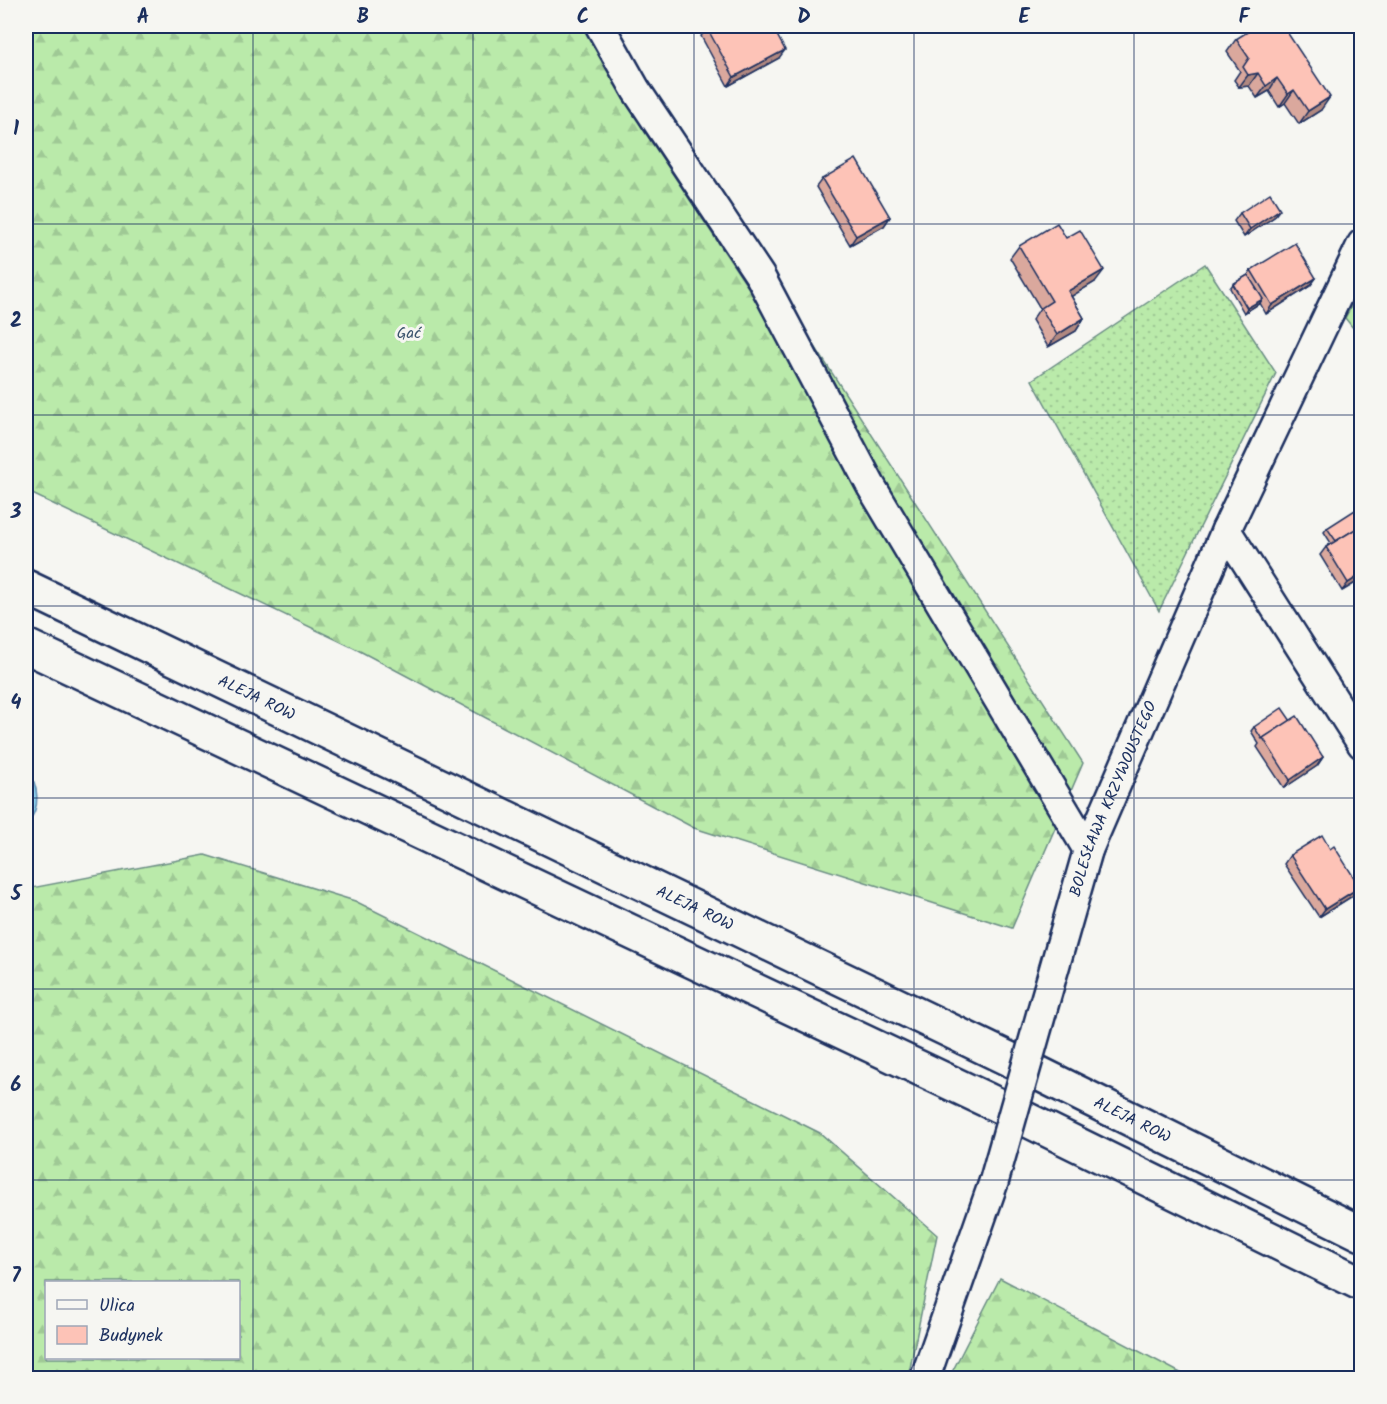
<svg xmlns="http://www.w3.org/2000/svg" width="1387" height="1404" font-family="Kalam,sans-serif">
	<defs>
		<pattern id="grass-dots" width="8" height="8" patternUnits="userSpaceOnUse" patternTransform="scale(1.5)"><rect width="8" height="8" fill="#baeaaa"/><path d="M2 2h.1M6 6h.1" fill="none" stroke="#9fc995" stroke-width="1.8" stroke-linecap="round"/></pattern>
		<pattern id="forest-firs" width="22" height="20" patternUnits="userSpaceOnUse" patternTransform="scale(1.5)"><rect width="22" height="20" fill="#baeaaa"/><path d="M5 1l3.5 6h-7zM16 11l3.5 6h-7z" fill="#9fc995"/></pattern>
	</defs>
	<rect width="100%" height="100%" fill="#f6f6f2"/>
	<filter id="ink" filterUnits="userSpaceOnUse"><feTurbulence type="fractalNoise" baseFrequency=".0167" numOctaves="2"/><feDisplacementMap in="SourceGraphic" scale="12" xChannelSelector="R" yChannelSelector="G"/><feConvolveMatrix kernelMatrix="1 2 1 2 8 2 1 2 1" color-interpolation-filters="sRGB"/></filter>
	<g filter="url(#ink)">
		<!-- grass -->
		<path fill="url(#grass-dots)" stroke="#6a8c84" stroke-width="1.5" d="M1205 264 1276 373 1159 611 1032 380Z"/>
		<!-- forest -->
		<g fill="url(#forest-firs)" stroke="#6a8c84" stroke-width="1.5" fill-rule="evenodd">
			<path d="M26 26H586L643 129 747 286 789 306 1083 763 1012 928 694 828 354 648 26 491Z"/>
			<path d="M1361 288 1362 338H1361L1345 318Z"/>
			<path d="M205 855 355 901 820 1133 937 1235 908 1378H26V889ZM46 1282H238V1358H46Z"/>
			<path d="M1000 1278 1190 1378H949Z"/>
		</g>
		<!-- water -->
		<path fill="#8acdeb" stroke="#5e8eb3" stroke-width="1.5" d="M26 768C39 785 42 808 26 825Z"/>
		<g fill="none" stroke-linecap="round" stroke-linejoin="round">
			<defs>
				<g id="minor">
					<path d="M600 26 636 90 760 276 871 486 1088 850"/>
					<path d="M1226 530 1362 744"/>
					<path id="s1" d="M1042 1011 1088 850 1226 530 1362 244"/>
					<path d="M925 1378 994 1181"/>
				</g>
				<g id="major">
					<path id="s2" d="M26 587 1034 1071 1362 1234"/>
					<path d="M26 646 987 1100 1362 1284"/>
				</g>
			</defs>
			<!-- minor casing -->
			<use href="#minor" stroke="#1b2f5e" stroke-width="33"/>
			<!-- major casing -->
			<use href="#major" stroke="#1b2f5e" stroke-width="38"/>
			<!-- minor -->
			<use href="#minor" stroke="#f6f6f2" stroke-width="28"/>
			<!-- major -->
			<use href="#major" stroke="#f6f6f2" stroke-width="33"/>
			<defs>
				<path id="minor-bridge" d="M994 1181 1042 1011"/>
			</defs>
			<!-- minor-bridge casing -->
			<use href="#minor-bridge" stroke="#1b2f5e" stroke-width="33" stroke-linecap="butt"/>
			<!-- minor-bridge -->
			<use href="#minor-bridge" stroke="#f6f6f2" stroke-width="28"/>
		</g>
		<!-- wall -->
		<g fill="#daa89d" stroke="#1b2f5e" stroke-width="1.5">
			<path d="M707 28 779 58 728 86 701 36Z"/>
			<path d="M1236 39 1321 110 1299 124 1285 103 1279 107 1269 91 1257 98 1249 86 1239 87 1234 80 1240 71 1227 52Z"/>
			<path d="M822 179 890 217 884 226 850 245 816 187Z"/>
			<path d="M1240 213 1274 217 1244 237 1234 221Z"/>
			<path d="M1066 238 1095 282 1071 296 1084 318 1076 331 1048 347 1032 320 1040 308 1010 258 1019 246Z"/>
			<path d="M1251 270 1316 278 1310 286 1266 314 1260 303 1244 313 1230 288 1233 284 1248 275Z"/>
			<path d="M1362 520V579L1342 591 1320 555 1326 547 1331 543 1324 532 1327 528Z"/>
			<path d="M1291 721 1323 757 1317 766 1284 788 1257 747 1259 744 1251 731 1254 727Z"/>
			<path d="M1290 855 1354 895 1319 917 1284 864Z"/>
		</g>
		<!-- shaded-wall -->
		<g fill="#b18880" stroke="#1b2f5e" stroke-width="1.5">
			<path d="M785 50 779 58 728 86 734 77Z"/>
			<path d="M1258 73 1249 86 1239 87 1248 75Z"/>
			<path d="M1277 78 1269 91 1257 98 1266 86Z"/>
			<path d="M1294 90 1285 103 1279 107 1288 94Z"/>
			<path d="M1330 97 1321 110 1299 124 1308 111Z"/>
			<path d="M1280 209 1274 217 1244 237 1250 229Z"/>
			<path d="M890 217 884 226 850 245 856 236Z"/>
			<path d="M1104 270 1095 282 1059 304 1068 291Z"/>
			<path d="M1316 278 1310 286 1266 314 1272 305Z"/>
			<path d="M1263 299 1260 303 1244 313 1247 308Z"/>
			<path d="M1084 318 1076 331 1048 347 1057 335Z"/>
			<path d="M1362 574V579L1342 591 1348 583Z"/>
			<path d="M1323 757 1317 766 1284 788 1290 780Z"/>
			<path d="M1360 887 1354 895 1319 917 1325 909Z"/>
		</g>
		<!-- building -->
		<g fill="#fdc3b7" stroke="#1b2f5e" stroke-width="1.5">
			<path d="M712 26H772L785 50 734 77 707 28Z"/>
			<path d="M1257 26H1283L1330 97 1308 111 1294 90 1288 94 1277 78 1266 86 1258 73 1248 75 1243 67 1249 58 1236 39Z"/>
			<path d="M856 159 890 217 856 236 822 179Z"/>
			<path d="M1270 193 1280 209 1250 229 1240 213Z"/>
			<path d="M1057 223 1066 238 1080 230 1104 270 1068 291 1084 318 1057 335 1041 308 1052 301 1019 246Z"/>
			<path d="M1295 243 1316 278 1272 305 1251 270Z"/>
			<path d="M1248 275 1263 299 1247 308 1233 284Z"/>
			<path d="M1355 510 1362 520V525L1336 541 1327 528Z"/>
			<path d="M1362 525V574L1348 583 1326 547Z"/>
			<path d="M1282 708 1291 721 1262 739 1254 727Z"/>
			<path d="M1297 716 1323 757 1290 780 1263 738Z"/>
			<path d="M1322 835 1330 849 1334 846 1360 887 1325 909 1290 855Z"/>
		</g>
	</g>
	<!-- grid -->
	<path fill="none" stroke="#1b2f5e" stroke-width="1.5" stroke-opacity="0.55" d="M253 26V1378M473 26V1378M694 26V1378M914 26V1378M1134 26V1378M26 224H1362M26 415H1362M26 606H1362M26 798H1362M26 989H1362M26 1180H1362"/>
	<g text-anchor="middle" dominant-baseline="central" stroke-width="6" stroke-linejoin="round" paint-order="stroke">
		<!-- park labels -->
		<g font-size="16" fill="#3b546d" stroke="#f6f6f2">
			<text x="409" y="333">Gać</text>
		</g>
		<!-- street labels -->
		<g font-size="16" fill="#1b2f5e" stroke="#f6f6f2">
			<text stroke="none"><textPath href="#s2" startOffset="256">ALEJA ROW</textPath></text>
			<text stroke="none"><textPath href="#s1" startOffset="224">BOLESŁAWA KRZYWOUSTEGO</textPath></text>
			<text stroke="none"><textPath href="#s2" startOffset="742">ALEJA ROW</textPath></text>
			<text stroke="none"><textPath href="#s2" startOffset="1228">ALEJA ROW</textPath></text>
		</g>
	</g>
	<!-- margin -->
	<rect width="1387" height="1404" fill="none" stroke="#f6f6f2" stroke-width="66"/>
	<!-- legend -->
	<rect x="45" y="1281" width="195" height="78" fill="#f6f6f2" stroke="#9ea6b7" stroke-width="1.5"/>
	<rect x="57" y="1300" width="30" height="9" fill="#f6f6f2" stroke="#9ea6b7" stroke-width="1.5"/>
	<text x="99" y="1311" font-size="18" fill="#1b2f5e">Ulica</text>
	<rect x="57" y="1326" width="30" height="18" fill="#fdc3b7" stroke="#9ea6b7" stroke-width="1.5"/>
	<text x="99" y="1341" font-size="18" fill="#1b2f5e">Budynek</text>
	<rect x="33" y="33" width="1321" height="1338" fill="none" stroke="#1b2f5e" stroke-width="2"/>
	<g font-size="20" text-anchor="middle" font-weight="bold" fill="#1b2f5e">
		<text x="143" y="23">A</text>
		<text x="363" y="23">B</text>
		<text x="583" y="23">C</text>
		<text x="804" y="23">D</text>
		<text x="1024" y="23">E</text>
		<text x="1244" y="23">F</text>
		<text x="16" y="135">1</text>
		<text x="16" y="327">2</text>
		<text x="16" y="518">3</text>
		<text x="16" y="709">4</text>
		<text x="16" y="900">5</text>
		<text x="16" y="1091">6</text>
		<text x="16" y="1282">7</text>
	</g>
</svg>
